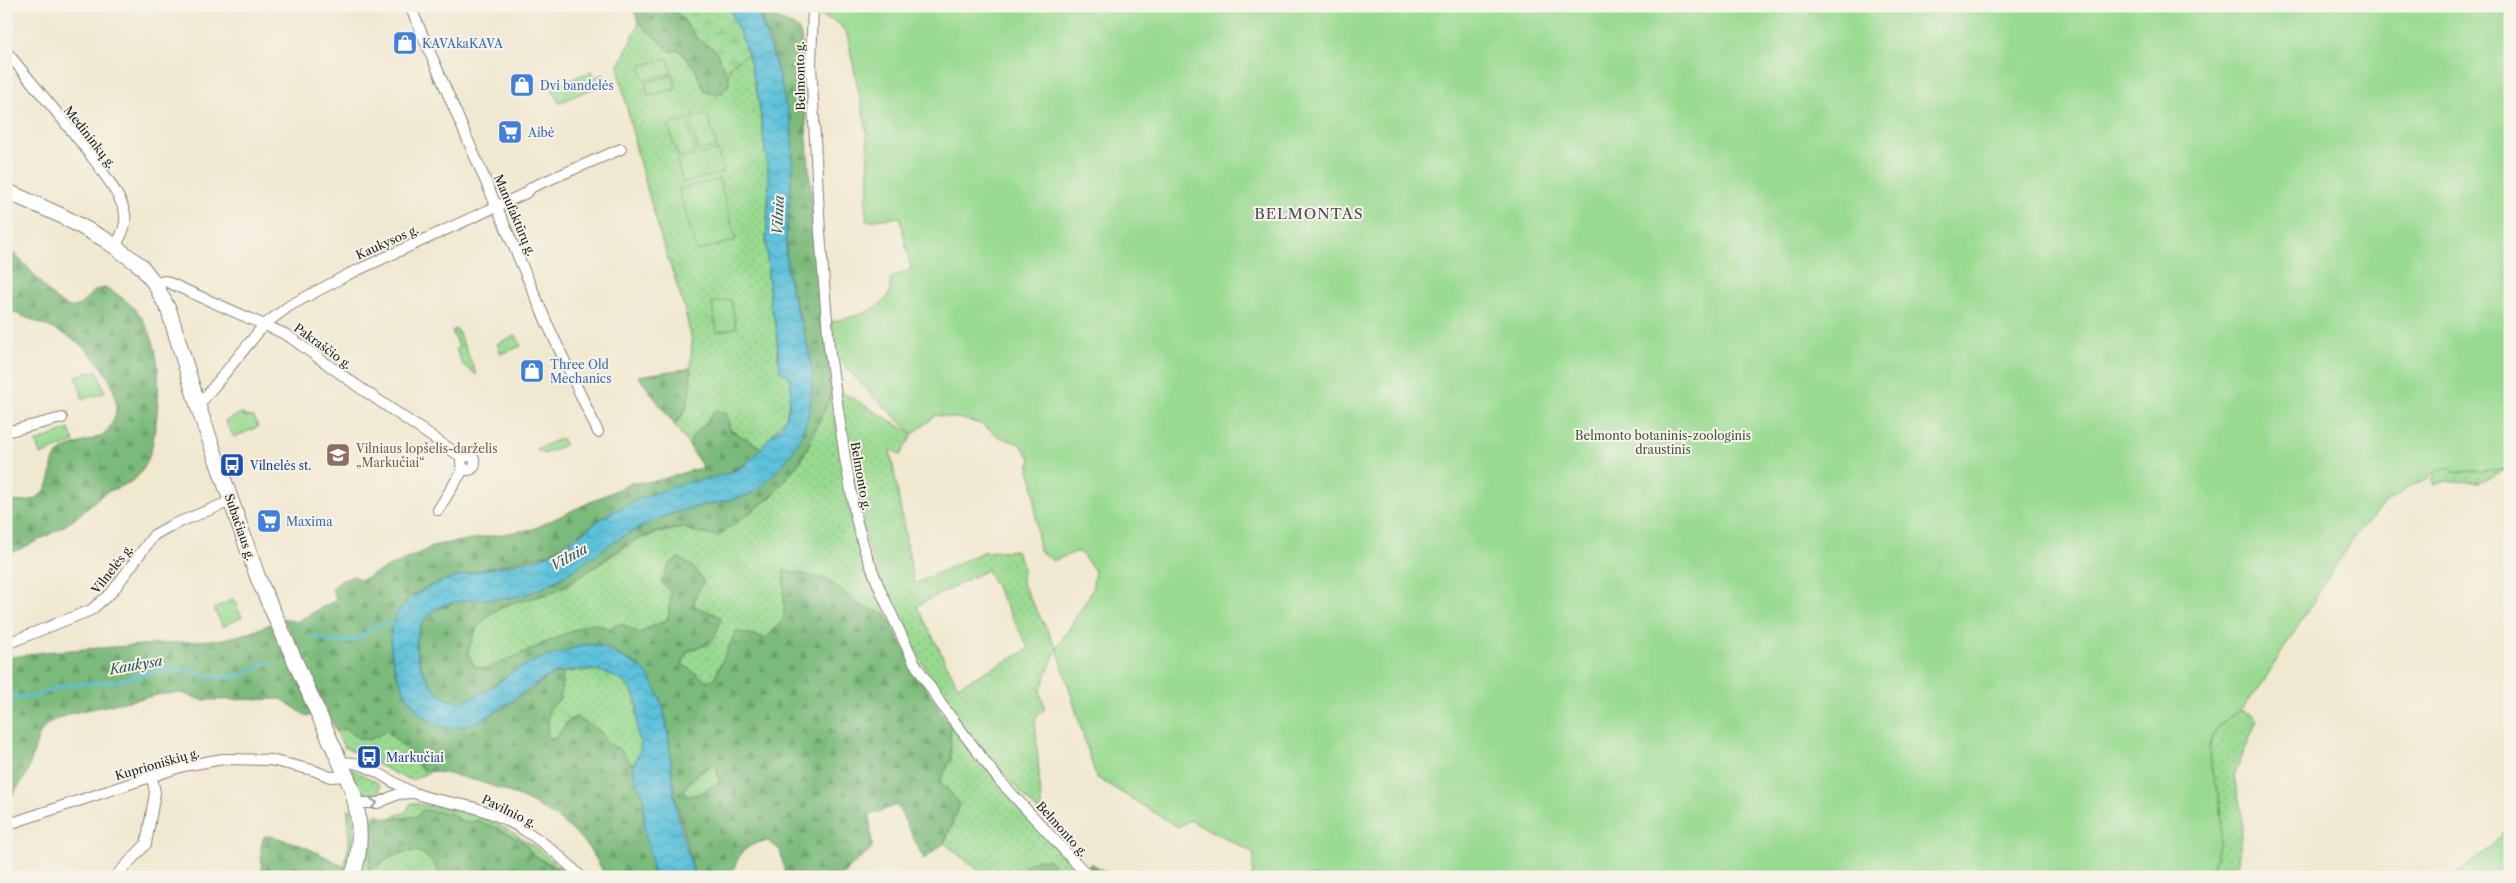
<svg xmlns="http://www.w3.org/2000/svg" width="2516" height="883" font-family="'Libre Caslon Text',serif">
	<defs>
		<pattern id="grass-dots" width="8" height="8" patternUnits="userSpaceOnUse" patternTransform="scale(1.25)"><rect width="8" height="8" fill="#98da90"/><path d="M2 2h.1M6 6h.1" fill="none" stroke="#82ba7c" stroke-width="1.8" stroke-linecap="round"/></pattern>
		<pattern id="forest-firs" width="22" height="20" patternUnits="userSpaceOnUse" patternTransform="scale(1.25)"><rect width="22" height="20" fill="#7aba7a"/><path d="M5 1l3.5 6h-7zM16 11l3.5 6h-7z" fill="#699f69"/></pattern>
		<pattern id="wetland-marsh" width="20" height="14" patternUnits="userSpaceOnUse" patternTransform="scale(1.25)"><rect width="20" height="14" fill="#98da90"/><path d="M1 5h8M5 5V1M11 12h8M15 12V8" fill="none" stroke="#82ba7c"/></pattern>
		<pattern id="water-waves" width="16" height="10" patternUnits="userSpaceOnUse" patternTransform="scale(1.25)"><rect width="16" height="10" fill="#5cc1da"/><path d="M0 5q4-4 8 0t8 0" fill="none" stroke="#4fa5ba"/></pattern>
	</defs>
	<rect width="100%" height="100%" fill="#f7f3e8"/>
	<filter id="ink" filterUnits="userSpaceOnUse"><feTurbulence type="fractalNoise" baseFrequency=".02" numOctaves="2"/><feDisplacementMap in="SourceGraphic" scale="10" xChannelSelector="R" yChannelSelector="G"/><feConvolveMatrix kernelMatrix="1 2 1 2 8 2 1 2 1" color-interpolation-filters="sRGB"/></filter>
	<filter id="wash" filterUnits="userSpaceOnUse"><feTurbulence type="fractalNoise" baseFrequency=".0096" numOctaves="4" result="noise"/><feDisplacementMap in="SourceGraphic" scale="20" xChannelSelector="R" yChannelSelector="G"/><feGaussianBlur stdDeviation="1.12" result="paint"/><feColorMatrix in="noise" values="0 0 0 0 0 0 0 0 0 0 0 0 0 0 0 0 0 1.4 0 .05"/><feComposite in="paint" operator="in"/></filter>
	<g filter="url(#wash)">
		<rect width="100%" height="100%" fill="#f1e8d0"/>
		<!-- grass -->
		<g fill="url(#grass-dots)" stroke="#5a7b56" fill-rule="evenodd">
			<path d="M639 23 670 51 679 50 695 69 705 92 716 94 729 84C727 65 733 64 748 54L759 102 769 181 766 242 770 303 776 326 778 360 790 377 792 387 786 417 762 448 730 430 727 414C712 422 693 429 690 447L674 424 681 419 688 405 692 341 683 303 662 241 638 157 618 68Z"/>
			<path d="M839 390 913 434 900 455 890 449 914 584 983 552 1016 550 1023 567 1022 583 1057 648 1040 691 1045 709 1035 718 1042 816 977 744 948 705 923 664 881 579 867 544 858 505ZM987 570 1029 649 958 686 917 606Z"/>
			<path d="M832 393 848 504 856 541 887 615 861 606 826 579 766 639 736 631 714 679 707 681 682 664 688 651 710 644 694 606 695 597 671 593 668 619 639 633 621 624 608 628 590 623 487 669 474 666 468 654 471 638 479 625 493 612 516 601 547 594 568 585 636 540 657 533 684 528 700 534 718 536 771 497 802 459Z"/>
			<path d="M2510 467V471H2502L2479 482 2447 481 2434 485 2432 482 2435 472 2447 468 2459 472Z"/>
			<path d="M596 670C649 684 631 708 641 748L633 766 620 750 606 743 600 731 569 720 555 739 547 737 549 709 560 698 563 672Z"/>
			<path d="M2239 710 2253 715 2257 720 2234 776 2243 820 2236 877H2209C2214 865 2223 821 2221 808 2219 795 2213 784 2210 771 2204 745 2217 722 2239 710Z"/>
			<path d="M950 725 1081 877H1066L1049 861 1025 866 1017 877H987L944 843 953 825 939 781 951 760Z"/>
			<path d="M346 729 359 738 387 731 414 757 419 767 432 771 412 780 398 775 344 747 336 731Z"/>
			<path d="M712 766 717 767 719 783 697 795 686 796 683 789 699 772Z"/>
			<path d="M351 769 378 783 380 787 378 794C361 800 352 782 351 769Z"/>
			<path d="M411 803C432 807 457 808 477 816 514 829 542 851 571 877L531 853 525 843 479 821 463 822 449 813 391 819V817L406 812Z"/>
			<path d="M348 809 352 810 354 837 348 869 344 867 349 844Z"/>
			<path d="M377 813 384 818 378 816 372 821 370 869C403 852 419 835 442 877H357L364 849 366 818Z"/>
			<path d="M2510 826V877H2453L2489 849Z"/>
		</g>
		<!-- forest -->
		<g fill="url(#forest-firs)" stroke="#4b6b4b" fill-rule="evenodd">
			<path d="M632 6H663L665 9C684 12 686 27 698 39 701 43 705 42 708 44 719 50 728 73 729 84L723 92 716 94 705 92 695 69 679 50 670 51 639 23Z"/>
			<path d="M755 6H769C785 36 806 11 801 57L813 220 832 393 802 459 771 497 718 536C704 535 696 530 685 528 677 527 666 531 658 532 619 541 588 578 549 593 531 600 509 600 492 613 478 624 471 637 468 654L474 666 487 669 590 623 608 628 621 624 639 633 668 619 671 593 661 582 670 563 680 558 694 568 704 582 695 597 694 606 721 617C716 643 710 643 688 651L682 664 707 681 714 679 736 631 766 638 784 619V570L826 579 861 606 887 615 919 677 950 725 951 760 940 781 960 804 944 843 924 859 897 805 870 815 872 848 839 877H786L780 850 768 841C745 843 736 856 732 877H695L674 793 667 723 653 685 644 671 633 662 614 653 607 647 582 645 519 668 479 696 458 702 447 699 435 689 424 674 416 651 417 633 422 624 432 611 459 600 509 598 528 592 548 584 621 537 652 521 683 510 749 495 811 396 810 358 787 270 786 242 792 134 770 41ZM712 766 717 767 719 783 697 795 686 796 684 789 699 772Z"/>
			<path d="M6 249C28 258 52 308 73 307 86 306 87 289 105 288 161 314 162 368 156 422 153 442 151 463 136 478 127 486 112 488 102 495 89 505 78 518 64 526 46 537 26 547 6 555V500C28 505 47 499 51 474 52 466 52 459 59 453 71 442 97 442 107 431 134 398 96 351 66 335 47 325 26 318 6 309Z"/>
			<path d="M691 368C690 388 691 410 674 424L638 376Z"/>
			<path d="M715 410 727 414 730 430 762 448 749 461 727 474 653 494 610 513 549 554 469 573 427 587 408 598 392 630 391 647 395 671 410 702 474 723 499 711 550 676 563 672 560 699 549 709 547 737 555 739 569 720 576 717 600 731 606 743 620 750 633 766 636 781 644 797V827L654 877H605C580 810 488 778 423 770L414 757 387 731 369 740 359 738 346 729 336 731 283 618 296 622 336 600 332 589 340 581 354 576 360 580 437 545 533 529 631 483 656 481 696 469H704L690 447 691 439 698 430 704 426Z"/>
			<path d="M273 623 315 715 306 716 282 699 202 700 182 693 162 694 72 713 52 721 44 727 38 738 27 774 6 804V658L44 652 225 639 252 632Z"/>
			<path d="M422 810 449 813 463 822 479 821 501 830 525 843 531 853 568 877H442C420 837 402 850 369 870L372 821 377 816 391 819 418 816Z"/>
			<path d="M269 836C298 842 322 854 348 869L345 877H262L261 846 264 837Z"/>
			<path d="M1037 859 1049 860 1066 877H1017L1025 866Z"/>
			<path d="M1091 863 1114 877H1100L1088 866Z"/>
		</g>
		<!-- wetland -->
		<path fill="url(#wetland-marsh)" stroke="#5a7b56" d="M663 6H729L748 54 730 66 728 72C720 65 721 56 714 49 709 44 702 44 698 39 686 26 684 12 665 9Z"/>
		<!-- park -->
		<g fill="#98da90" stroke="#5a7b56">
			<path d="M816 6H2510V469L2458 472 2447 468 2435 472 2425 481 2410 486 2381 507 2351 541 2258 690C2252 696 2247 704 2240 710 2232 717 2224 719 2217 729 2199 756 2218 781 2221 810 2224 831 2217 857 2209 877H1252L1254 855 1251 851 1189 820 1178 827 1096 777 1057 648 1092 591 1095 571 1080 552H1075L1053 561 1039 550 1033 483 1029 470 1031 459 1020 444 1000 437 981 424 962 419 936 415 913 434 864 387 835 355 831 322C849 317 881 313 889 293 891 289 890 282 891 278L911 269 900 217 867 221 865 204 869 188 867 133 847 34 838 23 816 14Z"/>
			<path d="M668 59 672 73 644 80 640 66Z"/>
			<path d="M591 71 594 78 603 74 607 82 559 103 552 88Z"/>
			<path d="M673 75 676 89 648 96 645 83Z"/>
			<path d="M707 114 717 146 699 151 690 119Z"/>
			<path d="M686 120 696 152 678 157 668 125Z"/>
			<path d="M717 150 724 172 683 183 677 161Z"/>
			<path d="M719 179 736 240 697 251 679 190Z"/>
			<path d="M731 300 736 328 717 332 712 303Z"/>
			<path d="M457 329 477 375 463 365 456 349 459 347 452 331Z"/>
			<path d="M516 335 521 346 501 354 497 344Z"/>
			<path d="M97 370 105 393 83 399 76 376Z"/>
			<path d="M242 413 244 416 254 417 258 427 234 437 225 421Z"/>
			<path d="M69 429 74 442 40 455 36 442Z"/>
			<path d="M562 438 565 445 544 454 536 449Z"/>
			<path d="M233 599 242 617 223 627 214 609Z"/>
		</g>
		<!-- water -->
		<path fill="url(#water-waves)" stroke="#3c6e7b" d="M729 6H755C768 38 778 69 785 102 788 113 792 124 792 135 796 180 782 225 787 270 791 299 804 327 810 357 817 397 807 441 777 470 769 479 759 491 747 495 729 502 707 504 687 509 669 513 652 522 635 530 594 550 555 593 508 598 477 601 433 594 419 630 413 645 417 660 424 673 453 729 486 687 519 668 538 657 563 653 582 645 600 643 603 648 618 655 627 660 636 663 644 671 671 700 669 754 674 791 677 820 687 850 695 877H654L644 827V797L636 781 633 766 641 748C640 743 637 736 637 731 636 716 641 705 632 692 627 682 613 675 603 672 589 668 564 669 550 676 512 694 459 758 417 710 403 693 394 671 391 649 382 574 490 573 539 558 566 550 587 526 611 513 633 501 658 491 682 484 696 480 712 479 726 474 745 468 755 456 767 441 771 435 778 431 782 425 790 413 792 390 790 377L780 371 776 326 770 303 766 242 769 181 759 102 748 54Z"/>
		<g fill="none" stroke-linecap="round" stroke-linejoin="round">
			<!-- stream -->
			<g stroke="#5cc1da" stroke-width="3">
				<path d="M313 636C320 636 323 639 328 641 336 642 350 641 357 638 372 631 376 619 397 626"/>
				<path d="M6 691 19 697H31L67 685 116 681 162 670H186L213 677 239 676 270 662"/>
			</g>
		</g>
	</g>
	<g filter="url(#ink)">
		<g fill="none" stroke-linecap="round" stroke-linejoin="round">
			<defs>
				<g id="street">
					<path d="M410 6 546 321 598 432"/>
					<path d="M813 6 811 65 820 232 829 347 845 458 856 519 865 551 881 592 914 662 941 704 999 780 1089 877"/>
					<path d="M6 51C30 82 121 183 125 214 127 226 121 237 115 246"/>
					<path d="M155 284 165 281 287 335 356 385 463 458"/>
					<path d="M198 406 264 325 289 306 349 274 526 193 532 187 621 149"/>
					<path d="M6 432 62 418"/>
					<circle cx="468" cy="463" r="7"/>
					<path d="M438 510 464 468"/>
					<path d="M6 644 91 610 112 592 154 535 170 526 231 501"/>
					<path d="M342 763C365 758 391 784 412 792 430 800 452 802 472 807 513 818 552 846 581 877"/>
					<path d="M356 803H378L398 794 413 793"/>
					<path d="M6 825 183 766 223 759 270 760 313 770 330 777 347 776"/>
					<path d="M115 877 146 844 155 793 152 777"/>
				</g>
				<path id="secondary" d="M6 191 62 216 106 240 141 266 155 284 169 311 198 406 258 578 352 789C360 817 363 849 352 877"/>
			</defs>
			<!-- street casing -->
			<use href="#street" stroke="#868276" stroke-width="12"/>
			<!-- secondary casing -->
			<use href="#secondary" stroke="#868276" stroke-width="17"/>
			<!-- street -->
			<use href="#street" stroke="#fff" stroke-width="10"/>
			<!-- secondary -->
			<use href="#secondary" stroke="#fff" stroke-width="15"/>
		</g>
		<!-- one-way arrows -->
		<defs><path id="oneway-chevron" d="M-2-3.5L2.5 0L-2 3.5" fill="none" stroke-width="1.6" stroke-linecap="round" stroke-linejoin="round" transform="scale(1.25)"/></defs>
		<use stroke="#999" href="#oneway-chevron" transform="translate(374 803) rotate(-6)"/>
	</g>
	<!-- icons -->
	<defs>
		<symbol id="shop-square" viewBox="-11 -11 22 22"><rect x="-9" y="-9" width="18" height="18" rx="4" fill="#3f7fe0" stroke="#f7f3e8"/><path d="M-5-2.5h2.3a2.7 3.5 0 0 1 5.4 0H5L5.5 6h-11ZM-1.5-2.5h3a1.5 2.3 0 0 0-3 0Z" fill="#fff"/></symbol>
		<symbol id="supermarket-square" viewBox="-11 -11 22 22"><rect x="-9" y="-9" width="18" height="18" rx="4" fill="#3f7fe0" stroke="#f7f3e8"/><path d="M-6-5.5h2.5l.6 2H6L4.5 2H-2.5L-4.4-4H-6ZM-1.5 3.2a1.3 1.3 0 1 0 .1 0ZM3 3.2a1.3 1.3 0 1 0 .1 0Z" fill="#fff"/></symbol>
		<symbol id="school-square" viewBox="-11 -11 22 22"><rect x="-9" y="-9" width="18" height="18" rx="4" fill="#8d6e63" stroke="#f7f3e8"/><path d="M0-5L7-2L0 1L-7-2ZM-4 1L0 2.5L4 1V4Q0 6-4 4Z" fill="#fff"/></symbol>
		<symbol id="bus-square" viewBox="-11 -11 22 22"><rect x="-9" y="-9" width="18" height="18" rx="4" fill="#1a4fb4" stroke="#f7f3e8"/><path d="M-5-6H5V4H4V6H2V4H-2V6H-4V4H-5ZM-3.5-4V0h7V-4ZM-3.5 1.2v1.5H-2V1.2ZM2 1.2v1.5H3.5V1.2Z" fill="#fff"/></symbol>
	</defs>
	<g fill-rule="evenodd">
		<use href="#shop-square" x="391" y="29" width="28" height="28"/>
		<use href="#shop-square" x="508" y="71" width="28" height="28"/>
		<use href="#supermarket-square" x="496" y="118" width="28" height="28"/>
		<use href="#shop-square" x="518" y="357" width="28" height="28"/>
		<use href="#school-square" x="324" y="441" width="28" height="28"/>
		<use href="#bus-square" x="218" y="451" width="28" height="28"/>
		<use href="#supermarket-square" x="255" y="507" width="28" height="28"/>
		<use href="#bus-square" x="355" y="743" width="28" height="28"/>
	</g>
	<g text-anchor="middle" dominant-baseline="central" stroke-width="4" stroke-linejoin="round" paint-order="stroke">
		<!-- shop labels -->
		<g font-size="12" fill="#366cbe" stroke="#f7f3e8" text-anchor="start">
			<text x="422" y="43">KAVAkaKAVA</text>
			<text x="540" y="85">Dvi bandelės</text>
			<text x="528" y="132">Aibė</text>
			<text x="550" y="364">Three Old<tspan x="550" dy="14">Mechanics</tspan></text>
			<text x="286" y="521">Maxima</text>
		</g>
		<!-- street labels -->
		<g font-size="12" fill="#1c1c1c" stroke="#f7f3e8">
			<text transform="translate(800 76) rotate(-91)">Belmonto g.</text>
			<text transform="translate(90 137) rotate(52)">Medininkų g.</text>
			<text transform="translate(515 215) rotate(67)">Manufaktūrų g.</text>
			<text transform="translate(387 242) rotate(-24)">Kaukysos g.</text>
			<text transform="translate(323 346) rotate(36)">Pakraščio g.</text>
			<text transform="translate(861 476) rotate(80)">Belmonto g.</text>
			<text transform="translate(240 527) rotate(71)">Subačiaus g.</text>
			<text transform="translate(112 569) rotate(-52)">Vilnelės g.</text>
			<text transform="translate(157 764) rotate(-16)">Kuprioniškių g.</text>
			<text transform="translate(509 811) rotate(26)">Pavilnio g.</text>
			<text transform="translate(1062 829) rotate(48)">Belmonto g.</text>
		</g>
		<!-- park labels -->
		<g font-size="12" fill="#41553f" stroke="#f7f3e8">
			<text x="1663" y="435">Belmonto botaninis-zoologinis<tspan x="1663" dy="14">draustinis</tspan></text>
		</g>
		<!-- education labels -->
		<g font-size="12" fill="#785e54" stroke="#f7f3e8" text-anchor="start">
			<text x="356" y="448">Vilniaus lopšelis-darželis<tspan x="356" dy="14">„Markučiai“</tspan></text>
		</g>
		<!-- transit labels -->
		<g font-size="12" fill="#164399" stroke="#f7f3e8" text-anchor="start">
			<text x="250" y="465">Vilnelės st.</text>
			<text x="386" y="757">Markučiai</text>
		</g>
		<!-- water labels -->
		<g font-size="14" font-style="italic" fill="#32565e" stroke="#f7f3e8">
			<text transform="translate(778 215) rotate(-87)">Vilnia</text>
			<text transform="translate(569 557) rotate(-29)">Vilnia</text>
			<text transform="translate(136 665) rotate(-10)">Kaukysa</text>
		</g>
		<!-- quarter labels -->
		<g font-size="15" letter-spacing="1" fill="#4d4a5b" stroke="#f7f3e8">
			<text x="1309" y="213">BELMONTAS</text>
		</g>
	</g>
	<!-- margin -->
	<rect width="2516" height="883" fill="none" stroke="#f7f3e8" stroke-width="25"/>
</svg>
